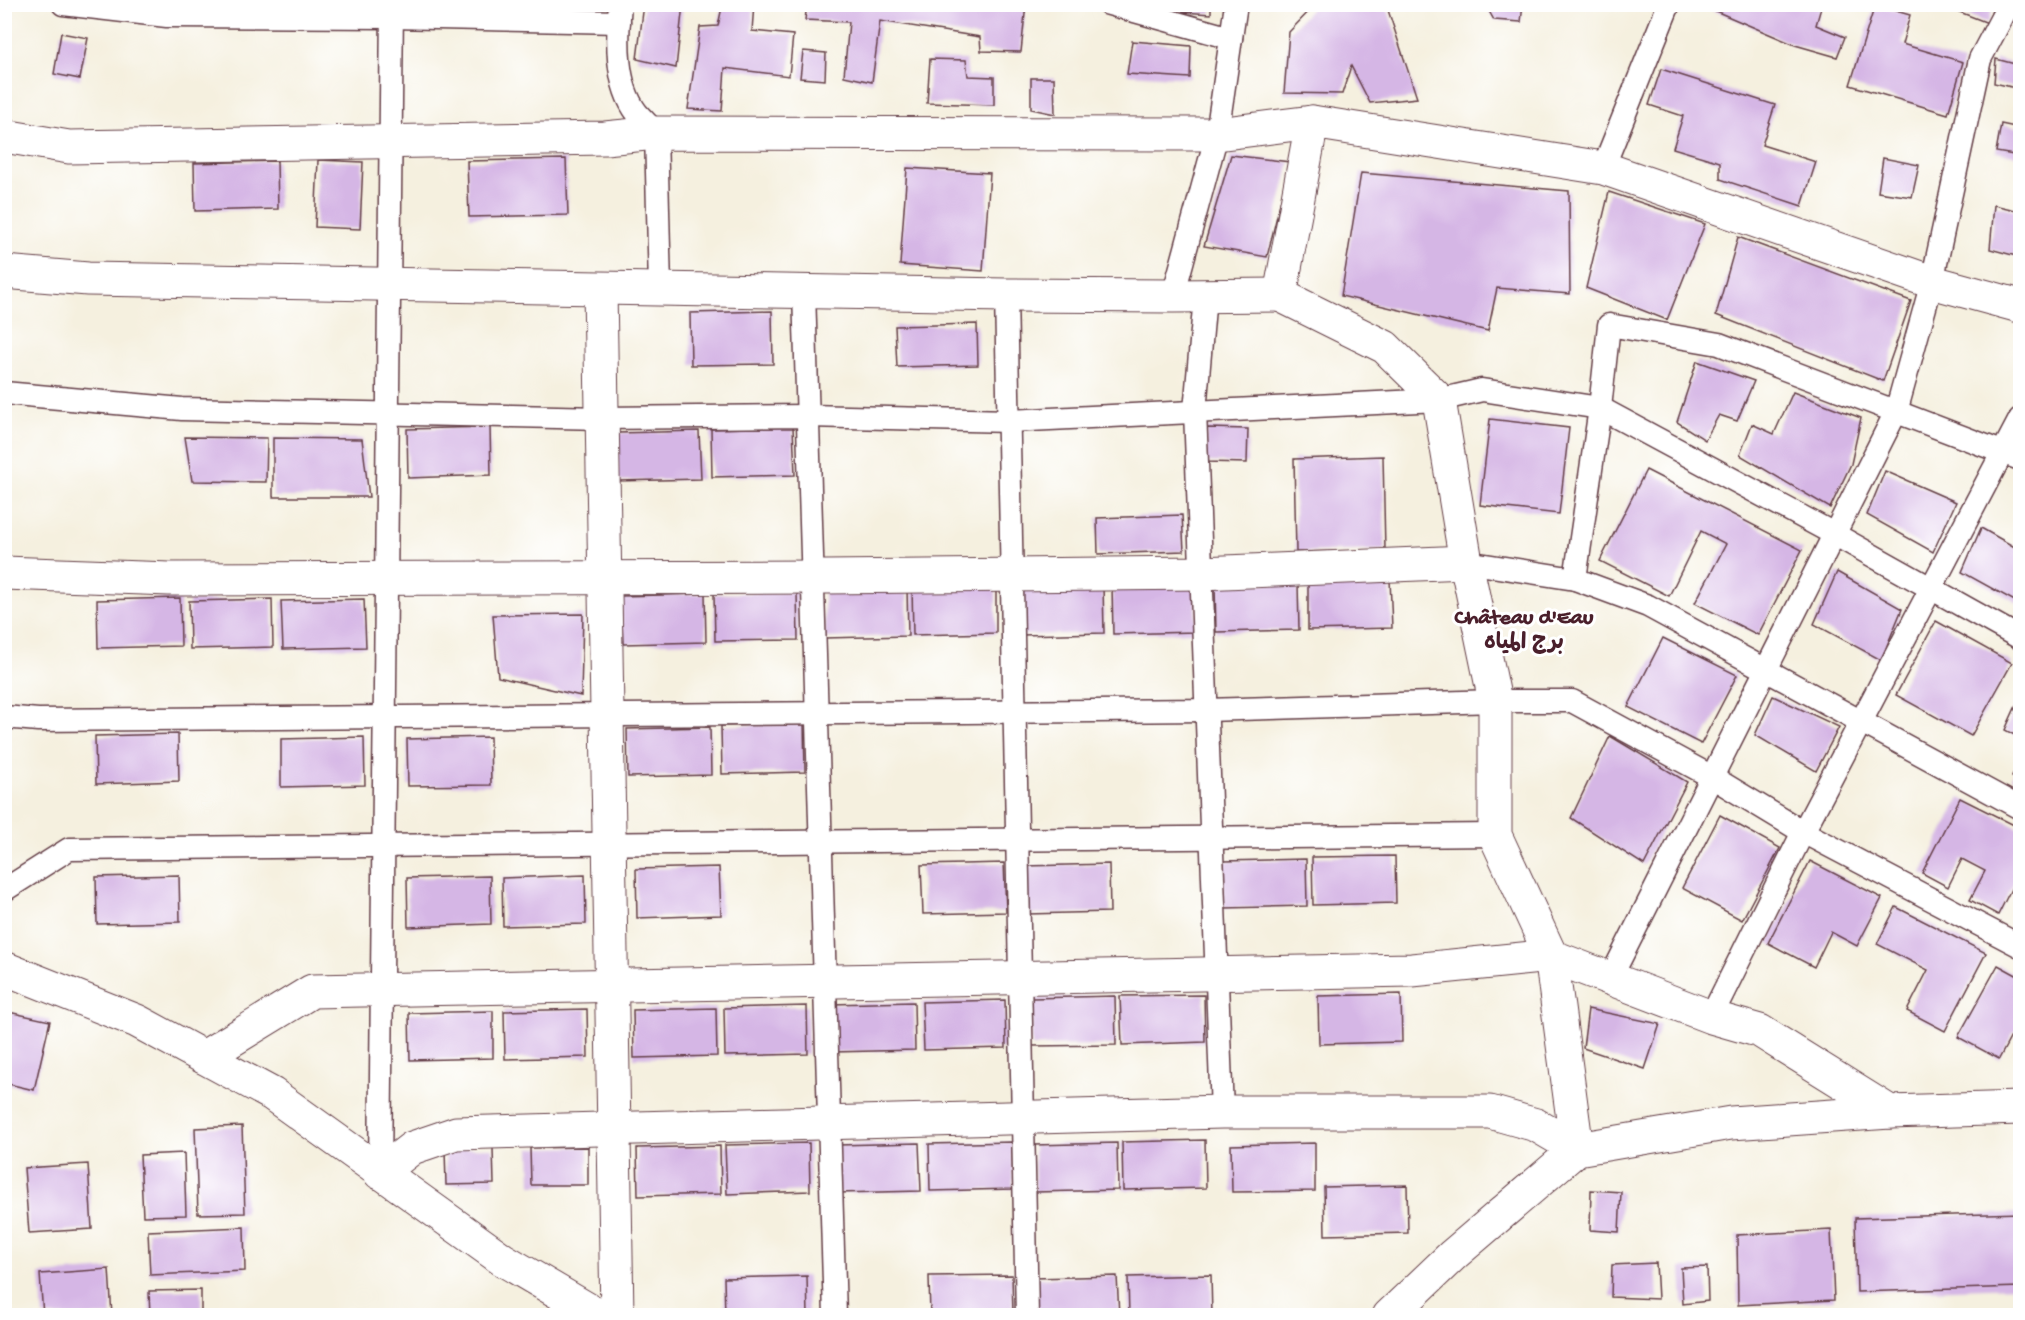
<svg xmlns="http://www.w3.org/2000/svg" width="2025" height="1320" font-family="'Gochi Hand','Playpen Sans Arabic',sans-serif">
	<rect width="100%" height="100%" fill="#fff"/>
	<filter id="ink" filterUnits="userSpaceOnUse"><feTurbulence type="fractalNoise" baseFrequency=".0167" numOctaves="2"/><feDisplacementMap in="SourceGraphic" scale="12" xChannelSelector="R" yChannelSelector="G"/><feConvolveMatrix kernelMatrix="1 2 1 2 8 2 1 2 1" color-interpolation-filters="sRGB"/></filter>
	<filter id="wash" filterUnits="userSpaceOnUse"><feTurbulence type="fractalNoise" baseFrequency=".008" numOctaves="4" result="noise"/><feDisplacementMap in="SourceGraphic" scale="24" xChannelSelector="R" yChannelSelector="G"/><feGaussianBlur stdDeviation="1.35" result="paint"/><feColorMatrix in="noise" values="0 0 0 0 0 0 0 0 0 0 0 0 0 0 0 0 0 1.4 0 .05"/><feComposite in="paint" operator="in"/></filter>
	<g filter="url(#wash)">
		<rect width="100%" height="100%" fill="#f5f0df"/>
		<g id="blocks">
			<!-- building -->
			<g fill="#d5b6e5">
				<path d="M644 4H683L676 68 637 59Z"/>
				<path d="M714 4H754L752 31 793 35 789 76 725 68 722 111 688 109 700 27 718 26 722 7Z"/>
				<path d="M763 4H793V7L763 6Z"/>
				<path d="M807 4H1026L1021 52 981 51 980 37 880 21 872 82 844 76 849 22 805 20Z"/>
				<path d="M1183 4H1211V14L1183 12Z"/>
				<path d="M1316 4H1386L1417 98 1370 103 1351 66 1342 94 1284 93 1289 32Z"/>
				<path d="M1485 4H1523L1521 22 1494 20Z"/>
				<path d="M1699 4H1822L1816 25 1845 37 1837 57 1795 45Z"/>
				<path d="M1939 4H1994L1988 23Z"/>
				<path d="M1875 5 1910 15 1902 44 1963 62 1948 114 1850 85Z"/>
				<path d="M61 33 88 38 80 79 54 74Z"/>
				<path d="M1132 41 1191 46 1190 78 1127 74Z"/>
				<path d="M803 51 826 53 825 80 800 78Z"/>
				<path d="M930 59 966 60 968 76 994 77V105L927 103Z"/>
				<path d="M1996 59 2019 65 2016 88 1994 83Z"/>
				<path d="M1661 69 1775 105 1762 145 1816 162 1802 206 1720 179V162L1673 148 1683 116 1649 105Z"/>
				<path d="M1031 78H1054L1055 114 1031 109Z"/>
				<path d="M2001 124 2020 128V156L1996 152Z"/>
				<path d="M1231 155 1290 162 1267 257 1204 246Z"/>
				<path d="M1883 158 1919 165 1912 197 1878 192Z"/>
				<path d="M566 159 568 215 469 217 467 161Z"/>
				<path d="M318 160 363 162 360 229 315 227Z"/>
				<path d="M277 161 278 209 195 211 194 163Z"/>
				<path d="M907 168 990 173 983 271 900 265Z"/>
				<path d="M1361 173 1569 191 1570 294 1497 288 1488 331 1341 296Z"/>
				<path d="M1609 192 1705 224 1667 320 1586 288Z"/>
				<path d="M1994 205 2020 211V257L1990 249Z"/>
				<path d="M1738 237 1911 301 1883 381 1716 315Z"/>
				<path d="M772 311 773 364 691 365 690 313Z"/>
				<path d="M977 324 978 365 897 367 895 326Z"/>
				<path d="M1697 361 1754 381 1737 421 1719 415 1705 440 1677 422Z"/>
				<path d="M1793 392 1861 418 1851 464 1830 508 1740 455 1752 424 1774 434Z"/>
				<path d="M1490 419 1569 428 1559 514 1480 505Z"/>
				<path d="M490 427 491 475 408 478 407 429Z"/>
				<path d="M793 427 795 475 712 477 711 429Z"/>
				<path d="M1207 428 1248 429 1247 463 1206 462Z"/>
				<path d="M699 431 701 479 618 481 617 433Z"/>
				<path d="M185 437 267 438 266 482 192 481Z"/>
				<path d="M273 438 362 439 369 497H273Z"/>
				<path d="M1383 456 1385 550 1296 552 1294 459Z"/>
				<path d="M1646 470 1802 550 1758 635 1695 603 1726 544 1701 531 1669 596 1600 561Z"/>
				<path d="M1885 471 1956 502 1933 552 1867 515Z"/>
				<path d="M1182 515 1184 551 1098 554 1097 518Z"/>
				<path d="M1981 528 2020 550V604L1962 572Z"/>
				<path d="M1837 572 1902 609 1881 660 1814 624Z"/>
				<path d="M1390 579 1392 628 1308 630V581Z"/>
				<path d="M1195 583 1196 632 1113 634 1112 585Z"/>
				<path d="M1298 583 1299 630 1216 632 1215 584Z"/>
				<path d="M996 585V633L913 635 912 587Z"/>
				<path d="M1103 585 1104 633 1021 635 1020 587Z"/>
				<path d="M907 588 908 636 825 638 824 590Z"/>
				<path d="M797 592 798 640 715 641 714 594Z"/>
				<path d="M705 594 706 642 623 644 621 596Z"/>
				<path d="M180 598 181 646 98 648 97 600Z"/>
				<path d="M272 599 273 647 190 649 189 601Z"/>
				<path d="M364 599 366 647 283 649 281 601Z"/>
				<path d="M583 614 581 696 498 677 493 615Z"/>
				<path d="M1936 621 2012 663 1971 736 1896 695Z"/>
				<path d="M1663 638 1737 675 1701 744 1628 707Z"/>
				<path d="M1773 696 1839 727 1816 771 1755 735Z"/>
				<path d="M2020 697V738L2005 730Z"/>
				<path d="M804 724 805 772 722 774 721 726Z"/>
				<path d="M710 727 711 775 628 777 627 729Z"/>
				<path d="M178 734 179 781 96 784 95 736Z"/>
				<path d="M1610 736 1687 782 1644 865 1571 818Z"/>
				<path d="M364 737 365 785 281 787V739Z"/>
				<path d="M490 737 491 785 408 786 407 739Z"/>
				<path d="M2020 759V781L2012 777Z"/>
				<path d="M1960 798 2020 828V871L1998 915 1970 900 1985 871 1962 859 1948 887 1922 873Z"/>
				<path d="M1720 815 1780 848 1742 920 1682 888Z"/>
				<path d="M1395 856 1396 903 1313 905 1312 857Z"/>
				<path d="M1306 859 1307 906 1224 908 1223 861Z"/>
				<path d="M1810 861 1882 898 1857 946 1831 932 1814 967 1768 943Z"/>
				<path d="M1004 863 1006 912 923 914 921 865Z"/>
				<path d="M1109 864 1110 912 1027 914 1025 866Z"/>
				<path d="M719 867 721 915 637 918 636 869Z"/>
				<path d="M179 875 180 922 97 924 96 877Z"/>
				<path d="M585 875 586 924 503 926 502 878Z"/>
				<path d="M490 876 491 924 408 927 407 878Z"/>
				<path d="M1896 907 1986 953 1945 1031 1907 1011 1928 970 1877 944Z"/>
				<path d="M1998 965 2020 977V1034L2014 1031 1999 1059 1958 1037Z"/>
				<path d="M1401 994 1402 1042 1319 1044 1318 996Z"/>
				<path d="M1204 995 1205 1042 1122 1045 1120 996Z"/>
				<path d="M1115 996 1116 1045 1032 1046V998Z"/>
				<path d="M1005 1000 1006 1048 924 1050 922 1002Z"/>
				<path d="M914 1002 915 1050 833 1052 831 1004Z"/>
				<path d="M807 1006 808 1054 725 1056 724 1008Z"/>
				<path d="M716 1008 717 1056 634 1058 633 1010Z"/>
				<path d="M587 1009 588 1057 505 1059 504 1011Z"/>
				<path d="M1588 1009 1660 1024 1645 1069 1583 1048Z"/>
				<path d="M4 1011 50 1021 34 1090 4 1083Z"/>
				<path d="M493 1011V1058L410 1060 409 1013Z"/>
				<path d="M242 1126 245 1213 198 1214 195 1128Z"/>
				<path d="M1205 1140 1206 1188 1123 1190 1122 1142Z"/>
				<path d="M1012 1142 1013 1189 930 1191 929 1144Z"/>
				<path d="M809 1143 810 1191 727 1194 725 1145Z"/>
				<path d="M919 1143 921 1191 838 1193 837 1145Z"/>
				<path d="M1117 1143 1118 1190 1035 1192 1034 1145Z"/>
				<path d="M1315 1143V1191L1232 1192 1231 1145Z"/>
				<path d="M720 1146 721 1194 638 1196 637 1148Z"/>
				<path d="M588 1147V1185H531L530 1148Z"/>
				<path d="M493 1148 494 1184 446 1185 445 1149Z"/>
				<path d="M184 1153 186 1215 143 1216 140 1155Z"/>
				<path d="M88 1164 92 1229 29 1233 24 1168Z"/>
				<path d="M1407 1185 1408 1233 1325 1235 1324 1187Z"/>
				<path d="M1591 1190 1621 1192 1619 1232 1590 1230Z"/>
				<path d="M2020 1213V1287L1857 1292 1855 1218Z"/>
				<path d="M244 1227 245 1271 150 1275 148 1231Z"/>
				<path d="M1831 1230 1834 1300 1738 1305 1737 1235Z"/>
				<path d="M1656 1263 1658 1299 1611 1297 1612 1265Z"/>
				<path d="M1707 1267 1708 1301 1683 1304 1681 1268Z"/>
				<path d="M109 1269 112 1316H43L40 1274Z"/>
				<path d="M1012 1275 1013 1316H930L929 1276Z"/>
				<path d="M1211 1275 1212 1316H1129L1128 1277Z"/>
				<path d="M807 1276 808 1316H725L724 1278Z"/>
				<path d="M1117 1276 1119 1316H1036L1034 1278Z"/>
				<path d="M201 1290V1316H150L149 1291Z"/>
			</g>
		</g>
	</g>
	<g filter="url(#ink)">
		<use href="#blocks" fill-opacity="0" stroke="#643e46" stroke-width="1.5"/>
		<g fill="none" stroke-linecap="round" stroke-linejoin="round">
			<defs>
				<g id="service">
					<path d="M63 4 167 16 392 17 619 22"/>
					<path d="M620 4C617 38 615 84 637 113 643 120 650 126 656 133L660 288"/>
					<path d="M1109 4 1231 38"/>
					<path d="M1603 168 1669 4"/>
					<path d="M804 291 835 1316"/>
					<path d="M1006 295 1027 1316"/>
					<path d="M1173 296 1217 134 1236 4"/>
					<path d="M1205 296 1195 411 1222 1112"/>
					<path d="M4 393 182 409 602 418 808 416 1009 421 1439 400 1482 390 1600 408 1834 534 2020 638"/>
					<path d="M1466 562 1575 579 1648 606 2020 808"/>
					<path d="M1575 579 1600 408 1609 325 1719 344 2020 459"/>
					<path d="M4 717 38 720 1207 710 1495 701H1572L1712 777 1803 832 2020 946"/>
					<path d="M4 891 6 889 69 849 1495 835"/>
					<path d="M1611 977 1896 412 1932 282 1980 59 2009 4"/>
					<path d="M1711 1017 1803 832 2020 419"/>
					<path d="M380 1173 392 4"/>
				</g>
				<g id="minor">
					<path d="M1312 122 1280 295 1385 347 1439 400 1466 562 1495 701V835L1551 956 1577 1149"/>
					<path d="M4 136 69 147 605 138 656 133 1217 134 1312 122 1603 168 1932 282 2020 306"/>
					<path d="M4 272 88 279 1006 295 1173 296 1280 295"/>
					<path d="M600 289 617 1316"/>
					<path d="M4 573 170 579 826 577 1201 573 1466 562"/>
					<path d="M4 968 137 1021 272 1094 502 1259 599 1316"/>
					<path d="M204 1057 312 991 1412 970 1551 956 1711 1017 1760 1031 1890 1112"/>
					<path d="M380 1173 412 1148 456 1133 1222 1112H1490L1536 1125 1577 1149"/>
					<path d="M1389 1316 1453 1255 1577 1149 1731 1123 1890 1112 2020 1108"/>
				</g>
			</defs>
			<!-- service casing -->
			<use href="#service" stroke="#643e46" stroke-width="25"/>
			<!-- minor casing -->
			<use href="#minor" stroke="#643e46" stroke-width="35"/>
			<!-- service -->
			<use href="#service" stroke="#fff" stroke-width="22"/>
			<!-- minor -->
			<use href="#minor" stroke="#fff" stroke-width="33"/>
		</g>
	</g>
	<g text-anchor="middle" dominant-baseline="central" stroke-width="6" stroke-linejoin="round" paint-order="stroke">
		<!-- quarter labels -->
		<g font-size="22" font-weight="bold" fill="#4a1f2b" stroke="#fff">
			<text x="1524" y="619">Château d'Eau<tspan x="1524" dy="25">برج المياه</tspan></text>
		</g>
	</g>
	<!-- margin -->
	<rect width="2025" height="1320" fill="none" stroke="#fff" stroke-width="24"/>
</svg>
